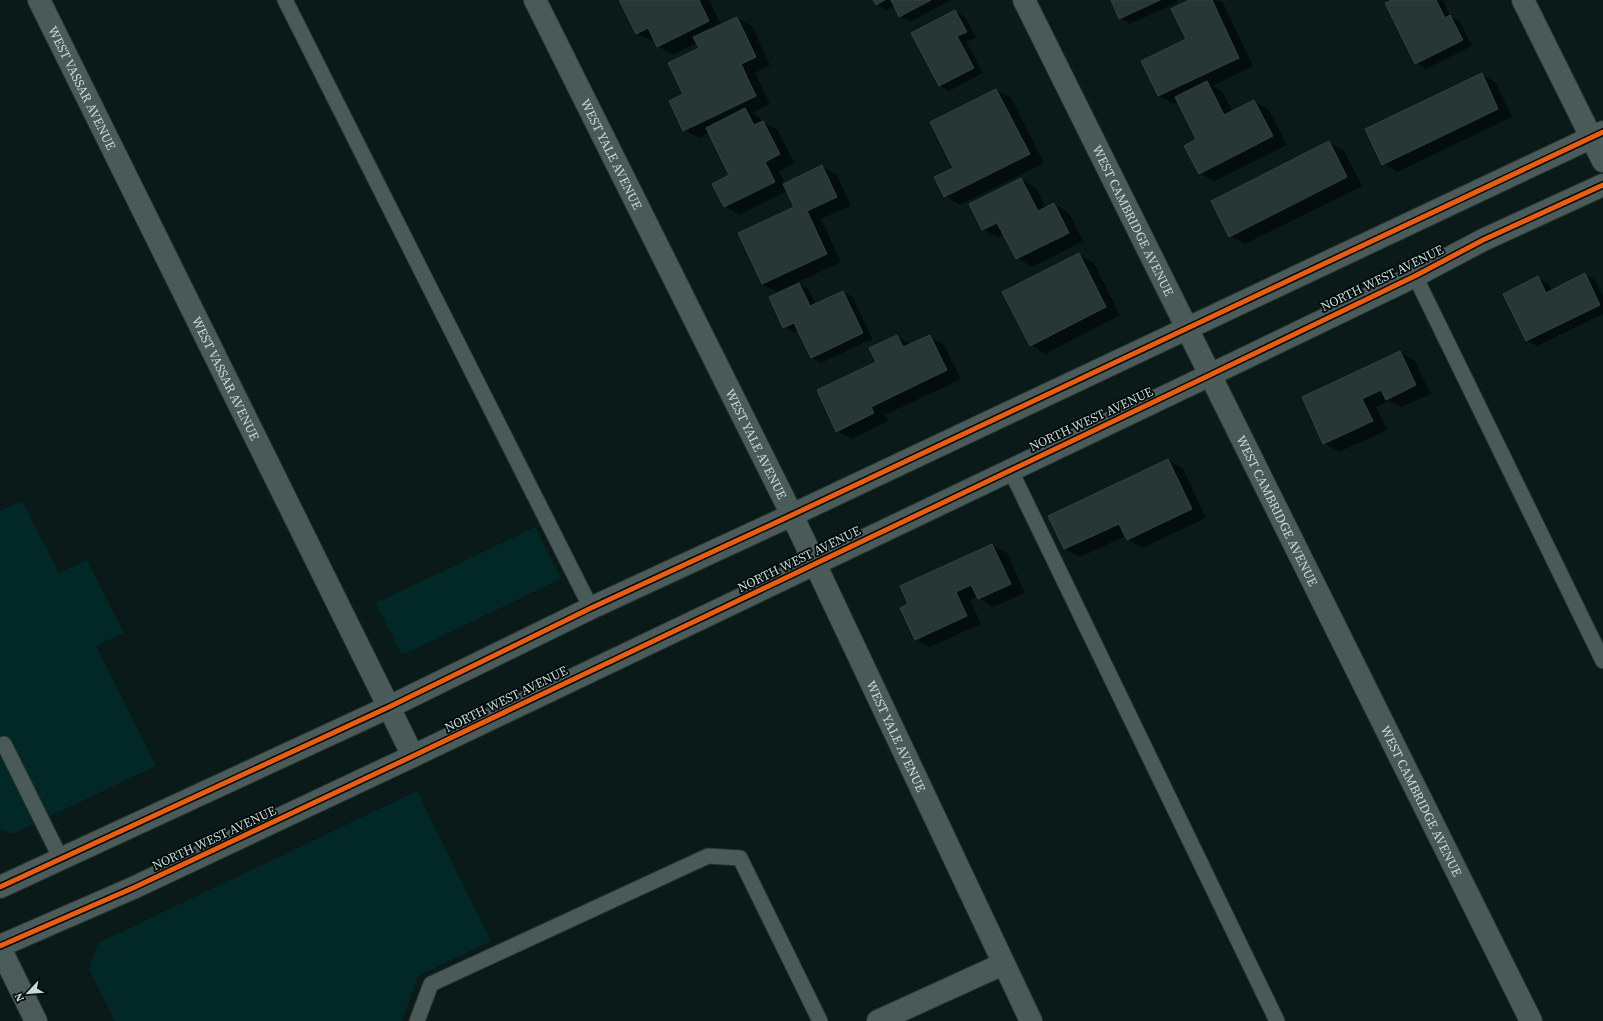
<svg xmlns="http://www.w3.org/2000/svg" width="1603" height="1021" font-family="'Source Serif 4',serif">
	<rect width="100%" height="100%" fill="#091a19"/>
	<!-- built -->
	<g fill="#012826">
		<path d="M22 501 59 573 87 560 124 633 96 646 156 766 12 834 0 830V511Z"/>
		<path d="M535 527 561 579 402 655 376 603Z"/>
		<path d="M417 791 491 941 418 976 402 1021H115L89 969 98 943Z"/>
	</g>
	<!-- shadow -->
	<g fill="#0007">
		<path d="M620 0H709L721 25 737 18 752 26 770 65 755 73 770 104 752 113 760 118 762 122 778 130 794 163 779 171 785 183 822 166 837 175 851 206 821 219 841 262 777 292 762 284 795 208 787 191 739 215 724 206 731 176 709 133 699 138 684 130V95L700 49 697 43 673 55 658 46 655 40 652 41 637 33Z"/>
		<path d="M874 0H951L910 22 900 16 895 6 886 10 876 4Z"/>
		<path d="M1112 0H1177L1178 2 1130 24 1120 18Z"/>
		<path d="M1191 0 1222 1 1253 66 1212 86 1222 91 1233 112 1254 101 1269 110 1287 145 1214 181 1199 173 1198 140 1178 102 1174 104 1159 96 1187 40Z"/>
		<path d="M1385 0H1443L1450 16 1460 22 1472 46 1426 69 1416 63 1389 2Z"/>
		<path d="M955 11 965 17 976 37 966 42 983 73 949 91 939 85Z"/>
		<path d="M1481 74 1496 83 1512 117 1397 172 1383 164Z"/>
		<path d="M996 90 1011 98 1044 163 960 205 945 196 955 168 931 122Z"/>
		<path d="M1329 142 1344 151 1362 186 1245 244 1230 236Z"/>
		<path d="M1021 179 1036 188 1046 208 1054 204 1069 213 1083 241 1032 267 1017 258 1004 234 998 238 983 229Z"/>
		<path d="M1079 254 1094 263 1120 315 1045 354 1031 345Z"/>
		<path d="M1585 274 1595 280 1603 296V314L1537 346 1527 341 1504 295 1538 278 1548 283 1552 291Z"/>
		<path d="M799 284 809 290 816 304 843 292 853 297 872 339 821 363 811 357 799 330 794 333 784 327Z"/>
		<path d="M897 336 911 345 929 336 944 345 961 379 885 415 888 421 852 439 837 431 877 362Z"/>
		<path d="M1400 352 1415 361 1431 394 1401 407 1389 401 1376 407 1387 430 1339 452 1324 443 1303 398Z"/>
		<path d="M1168 460 1183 469 1206 518 1142 548 1127 539 1126 536 1080 557 1065 549 1050 516Z"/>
		<path d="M992 545 1007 553 1025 593 993 607 978 597 970 600 981 624 930 647 915 639 910 605Z"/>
	</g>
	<!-- building -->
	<g fill="#273736" stroke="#334241">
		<path d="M619 0H699L709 21 657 47 648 28 636 34Z"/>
		<path d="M873 0H885L876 5Z"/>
		<path d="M891 0H931L899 17Z"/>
		<path d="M1111 0H1160L1119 19Z"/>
		<path d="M1189 0H1212L1239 58 1158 96 1141 61 1186 39 1171 9Z"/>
		<path d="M1391 0H1436L1445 18 1450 15 1463 40 1415 64 1385 3Z"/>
		<path d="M955 10 967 32 957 36 974 68 939 86 911 33Z"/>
		<path d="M737 17 756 57 741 64 756 96 683 131 669 101 683 94 668 63 699 48 693 37Z"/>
		<path d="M1482 73 1498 109 1382 165 1365 129Z"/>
		<path d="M1207 81 1224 115 1254 100 1273 136 1199 174 1184 146 1196 139 1175 97Z"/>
		<path d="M996 89 1030 154 944 197 934 177 953 168 930 122Z"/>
		<path d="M745 108 754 125 763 121 780 154 765 162 775 182 724 207 712 184 729 175 706 128Z"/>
		<path d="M1329 141 1347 177 1229 237 1211 201Z"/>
		<path d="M822 165 837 197 807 211 827 254 762 284 738 233 794 207 783 184Z"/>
		<path d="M1021 178 1038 211 1054 203 1069 233 1016 259 997 223 982 230 969 204Z"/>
		<path d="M1079 253 1106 307 1030 346 1002 292Z"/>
		<path d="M1585 273 1600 305 1526 341 1503 294 1538 276 1546 293Z"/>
		<path d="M799 283 810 306 843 291 863 333 811 358 794 323 783 328 769 297Z"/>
		<path d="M897 335 903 347 930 335 947 370 871 407 874 413 836 432 817 390 876 362 869 348Z"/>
		<path d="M1400 351 1416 385 1386 400 1381 390 1362 399 1373 421 1323 444 1302 397Z"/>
		<path d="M1168 459 1192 509 1127 540 1119 524 1064 549 1048 516Z"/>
		<path d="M992 544 1011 584 978 599 971 585 956 592 967 616 915 640 900 608 908 604 900 586Z"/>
	</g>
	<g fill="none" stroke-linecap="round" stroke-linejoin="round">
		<defs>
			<g id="lane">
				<path d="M285 0 591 608"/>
				<path d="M1415 276 1603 661"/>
				<path d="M1010 469 1277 1021"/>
				<path d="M0 746 4 744 61 859"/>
				<path d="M417 1021 431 984 708 856 740 858 820 1021"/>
			</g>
			<g id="street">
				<path id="s1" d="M39 0 413 756"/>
				<path id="s2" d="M535 0 792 515 1031 1021"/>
				<path id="s3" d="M1024 0 1531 1021"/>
				<path d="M1523 0 1603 161"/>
				<path d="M878 1021 1003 964"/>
			</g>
			<g id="secondary">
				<path d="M0 887 389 707 591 608 792 515 1603 132"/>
				<path d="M0 946 133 888 413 756 1210 375 1415 276 1483 240 1603 185"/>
				<path d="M0 948 36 1021"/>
			</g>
		</defs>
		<!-- lane casing -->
		<use href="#lane" stroke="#283433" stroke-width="17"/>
		<!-- street casing -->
		<use href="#street" stroke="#283433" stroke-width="24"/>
		<!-- secondary casing -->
		<use href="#secondary" stroke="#283433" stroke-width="24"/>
		<!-- lane -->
		<use href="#lane" stroke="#4a5a58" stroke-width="15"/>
		<!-- street -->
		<use href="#street" stroke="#4a5a58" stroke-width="22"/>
		<!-- secondary -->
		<use href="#secondary" stroke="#4a5b5a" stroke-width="22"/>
		<defs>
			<g id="cycleway">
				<path d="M0 887 389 707 591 608 792 515 1603 132"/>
				<path d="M0 946 133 888 413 756 1210 375 1415 276 1483 240 1603 185"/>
			</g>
		</defs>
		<!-- cycleway casing -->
		<use href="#cycleway" stroke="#000908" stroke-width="8"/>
		<!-- cycleway -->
		<use href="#cycleway" stroke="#e95d12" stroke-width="5"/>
	</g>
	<g text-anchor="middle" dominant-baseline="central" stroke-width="3.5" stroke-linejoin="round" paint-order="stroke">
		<!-- street labels -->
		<g font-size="13" fill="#c4dad8" stroke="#000908">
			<text stroke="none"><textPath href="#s1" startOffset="98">WEST VASSAR AVENUE</textPath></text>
			<text stroke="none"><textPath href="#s2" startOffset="172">WEST YALE AVENUE</textPath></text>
			<text stroke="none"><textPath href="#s3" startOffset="246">WEST CAMBRIDGE AVENUE</textPath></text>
			<text transform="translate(1382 278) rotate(-26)">NORTH WEST AVENUE</text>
			<text stroke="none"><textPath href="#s1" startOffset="422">WEST VASSAR AVENUE</textPath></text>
			<text transform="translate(1091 419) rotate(-25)">NORTH WEST AVENUE</text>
			<text stroke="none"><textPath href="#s2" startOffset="496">WEST YALE AVENUE</textPath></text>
			<text stroke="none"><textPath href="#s3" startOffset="570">WEST CAMBRIDGE AVENUE</textPath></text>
			<text transform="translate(799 559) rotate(-26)">NORTH WEST AVENUE</text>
			<text transform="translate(506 699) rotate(-26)">NORTH WEST AVENUE</text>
			<text stroke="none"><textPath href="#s2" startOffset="820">WEST YALE AVENUE</textPath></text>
			<text stroke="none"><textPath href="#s3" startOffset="894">WEST CAMBRIDGE AVENUE</textPath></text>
			<text transform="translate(214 838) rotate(-25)">NORTH WEST AVENUE</text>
		</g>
	</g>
	<!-- north arrow -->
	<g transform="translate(28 993) rotate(244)" stroke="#000908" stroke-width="3" paint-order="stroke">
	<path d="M0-3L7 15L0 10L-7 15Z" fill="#c4dad8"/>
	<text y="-6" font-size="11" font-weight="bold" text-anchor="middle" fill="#c4dad8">N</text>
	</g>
</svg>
